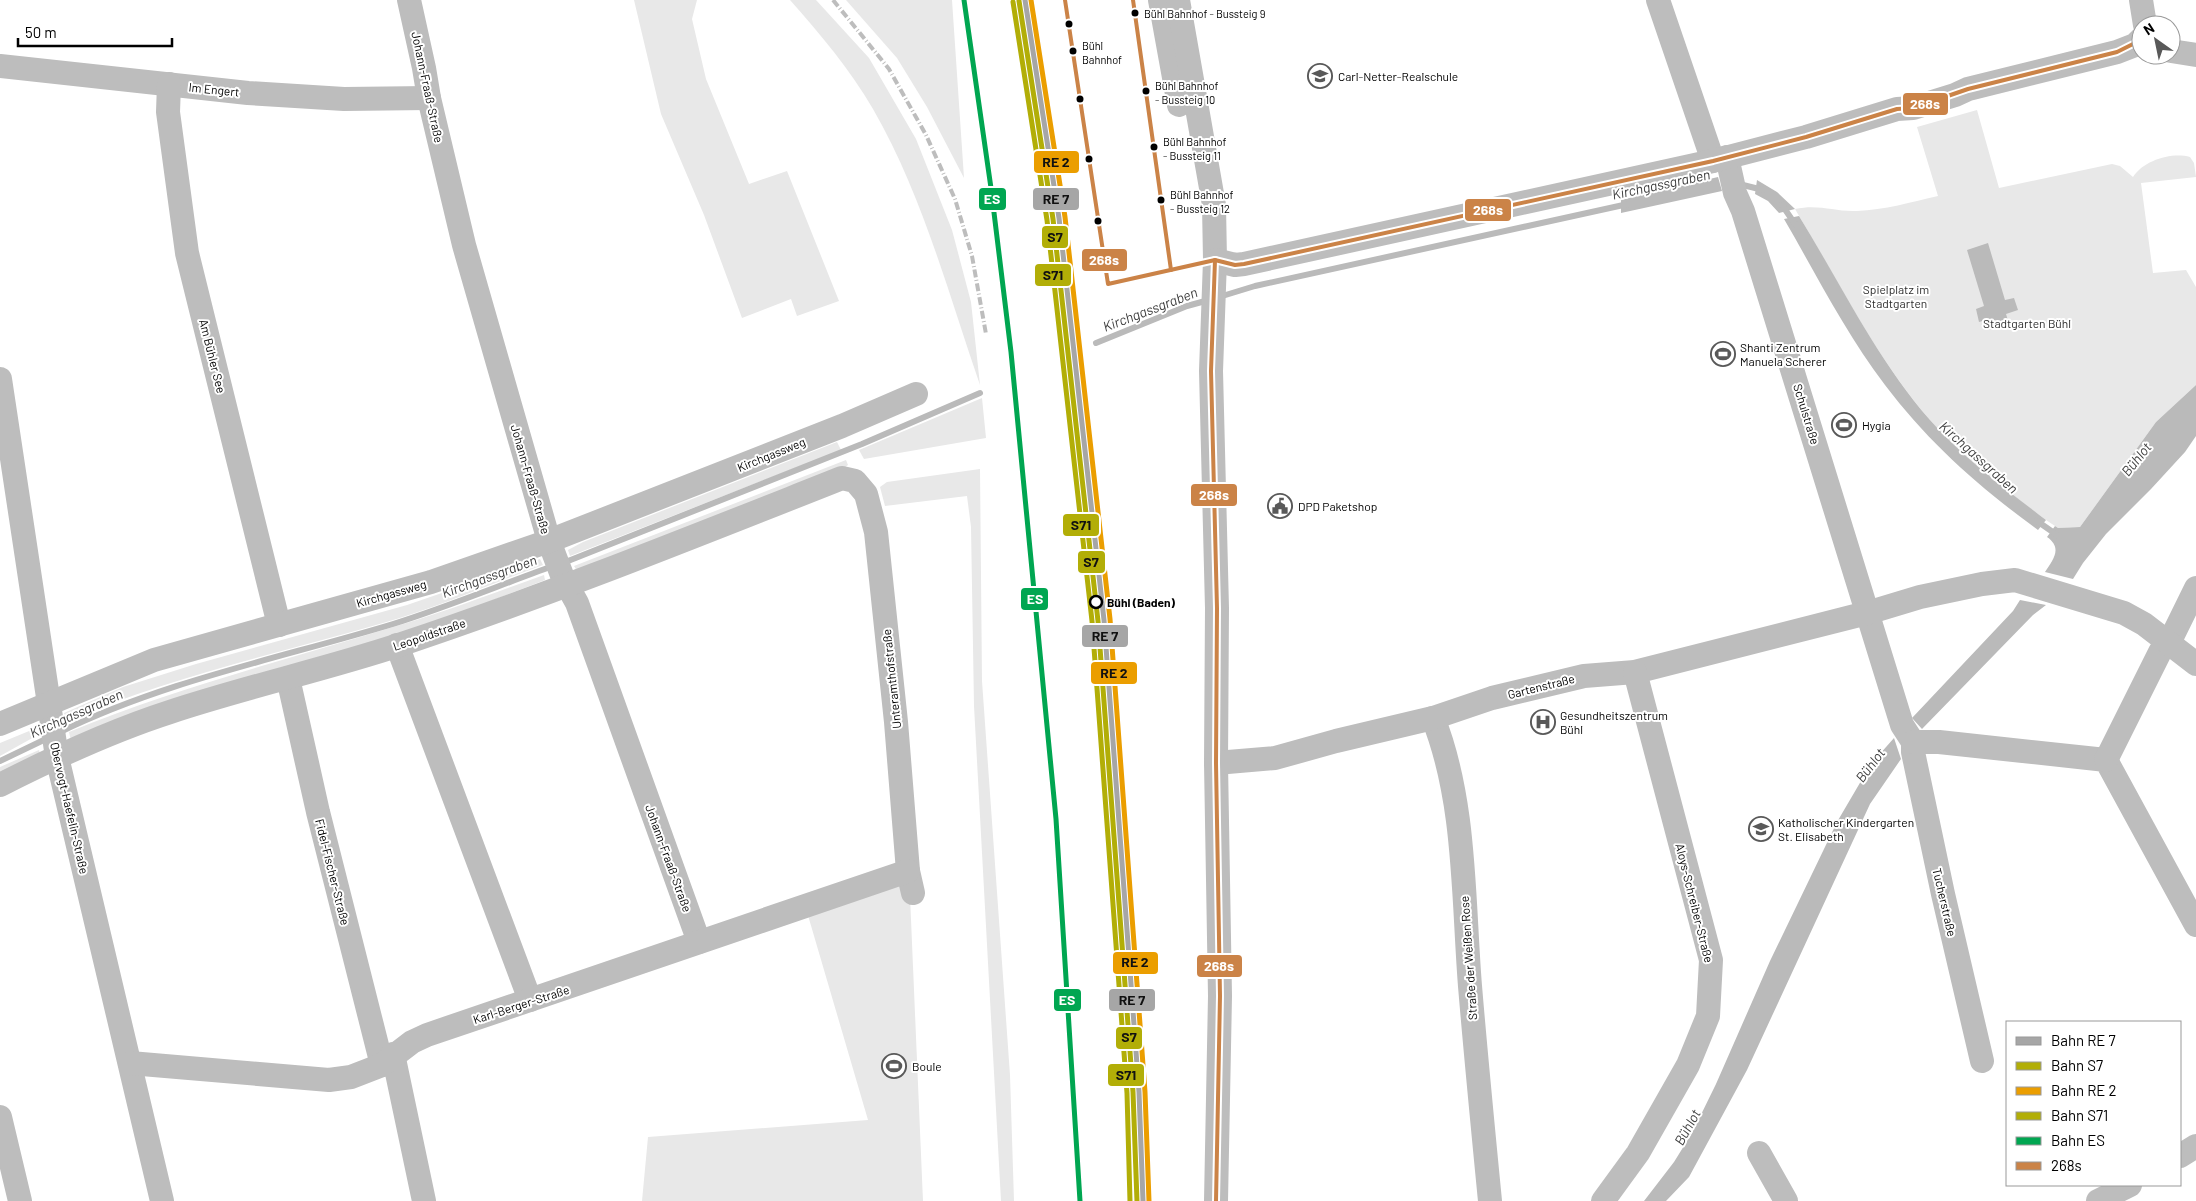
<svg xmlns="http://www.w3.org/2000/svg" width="2196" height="1201" font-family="Barlow,sans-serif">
	<rect width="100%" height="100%" fill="#fff"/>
	<!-- green -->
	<g fill="#e8e8e8">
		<path d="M634 0H697L692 19 706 79 749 184 787 171 839 301 797 316 791 299 742 318 704 215 661 114Z"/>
		<path d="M790 0H816L869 58 916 139 952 230 971 302 980 385C948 292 922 194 873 109 850 69 820 34 790 0Z"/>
		<path d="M846 0H952L964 178 927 107 897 58Z"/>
		<path d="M1977 110 1999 188 2112 164 2120 166 2133 177C2144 160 2172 152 2190 157L2194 163 2196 177 2141 183 2153 273 2186 270 2196 287V385L2156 422 2080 527 2058 528 2046 520C2005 489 1963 459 1930 420 1875 356 1838 281 1795 209 1820 204 1834 212 1857 211 1884 210 1912 202 1938 196L1917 127Z"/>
		<path d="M982 398 986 438 864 459 859 450Z"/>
		<path d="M837 442 841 450 570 556 568 550 583 542Z"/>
		<path d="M846 460 848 465 835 474 577 571 574 566Z"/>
		<path d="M980 469 982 681 1010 1075 1014 1201H1001L974 706 971 527 967 496 885 506 880 487 887 482Z"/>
		<path d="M540 559 543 565C490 584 437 608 383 623 276 654 168 677 66 722L64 713 123 687 196 664 407 605Z"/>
		<path d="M544 575 545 580 434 623 71 741 69 732C173 689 282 661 390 628 442 613 493 593 544 575Z"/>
		<path d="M34 729 36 736 0 756V743Z"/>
		<path d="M39 750 40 754 0 774V767Z"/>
		<path d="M900 885 910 896 923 1201H642L648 1137 868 1120 807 912Z"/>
	</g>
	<!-- water -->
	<g fill="#bababa">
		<path d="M1718 177 1722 191 1621 213V200Z"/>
		<path d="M1757 180 1777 192 1795 209 1779 213 1768 201 1755 194Z"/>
		<path d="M1799 216C1842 286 1876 358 1930 420 1964 459 2006 489 2046 520L2038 530C1979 487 1929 443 1885 385 1846 334 1816 274 1784 219Z"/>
		<path d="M1988 243 2005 300 2014 298 2018 310 2006 314 2009 324 1993 328 1990 319 1979 322 1976 309 1984 306 1967 250Z"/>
		<path d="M2196 385V436L2185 452 2151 489 2106 534 2083 563 2073 579 2045 572C2053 560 2063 548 2047 537L2055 526 2058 528 2080 527 2156 422Z"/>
		<path d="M2020 600 2046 605 2033 615 1922 729 1912 718 2013 611Z"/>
		<path d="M1894 738 1901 759 1870 804 1747 1070 1689 1177 1666 1201H1644L1674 1162 1692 1133 1716 1084 1770 961 1837 822 1871 764Z"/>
	</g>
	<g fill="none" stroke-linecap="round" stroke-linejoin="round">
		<!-- stream -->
		<g stroke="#bababa" stroke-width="6">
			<path d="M1739 184 1763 190"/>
			<path d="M1782 205 1795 224"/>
			<path d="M1219 297 1255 286 1628 204"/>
			<path d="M1096 343 1187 306 1209 300"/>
			<path d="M2037 521 2057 535"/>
			<path d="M563 563 862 444 980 393"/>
			<path d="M58 733C164 681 281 658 393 624 447 607 500 585 553 566"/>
			<path d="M0 761 50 737"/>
		</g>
		<!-- minor -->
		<g stroke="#bdbdbd" stroke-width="24">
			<path d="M409 0 424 68 429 98 464 245 549 541 563 578 577 603 699 942"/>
			<path d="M1160 0 1179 105"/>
			<path d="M1178 0 1214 205 1215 260 1211 371 1217 608 1216 763 1220 996 1216 1201"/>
			<path d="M1658 0 1713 161"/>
			<path d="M2141 0 2145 25"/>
			<path d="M2171 51 2196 55"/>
			<path d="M0 66 248 93 344 99 429 98"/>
			<path d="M169 84 168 112 187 253 279 625"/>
			<path d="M1727 157 1735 193 1743 211 1902 725 1913 742V752L1943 894 1982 1061"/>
			<path d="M1215 260 1235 265 1244 264 1713 161 1806 137 1897 109 1913 108 1955 95 1968 89 2117 52 2135 45 2141 39"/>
			<path d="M0 379 57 757 162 1201"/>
			<path d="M397 645 530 1000"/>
			<path d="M288 678 318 812 382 1065"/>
			<path d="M1433 718C1466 801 1463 898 1470 986 1476 1058 1483 1129 1490 1201"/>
			<path d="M0 724 154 660 431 582 549 541 842 426 916 394"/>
			<path d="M1913 742H1939L2106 760 2196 925"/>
			<path d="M2106 760 2160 652 2169 643 2196 588"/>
			<path d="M1216 763 1275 758 1336 741 1433 718 1492 698 1584 676 1635 672 1867 613 1920 597 1982 584 2015 580 2124 613 2144 624 2196 664"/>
			<path d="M0 785C55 757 111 731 170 712 245 687 323 670 399 645 549 595 695 536 842 478L855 481 866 494 876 532 896 722 908 871 913 893"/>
			<path d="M393 1054 424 1201"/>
			<path d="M130 1063 329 1080 351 1077 382 1065 412 1042 427 1035 908 871"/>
			<path d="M0 1117 20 1201"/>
			<path d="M1759 1153 1786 1201"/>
			<path d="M2180 1156 2196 1146"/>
			<path d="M1603 1201 1638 1153 1688 1065 1708 1016 1711 960 1635 672"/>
			<path d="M2098 1201 2130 1185"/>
		</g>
		<!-- rail -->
		<path stroke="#bdbdbd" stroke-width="4" stroke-dasharray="8 2.5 1 2.5" stroke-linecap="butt" d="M833 0 889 69 926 135 955 199 972 256 986 334"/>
		<defs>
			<g id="bus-1">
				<path d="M1065 0 1108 284 1215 260 1235 265 1244 264 1713 161 1806 137 1897 109 1913 108 1968 89 2117 52 2141 40"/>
				<path d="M1133 0 1171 270"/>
				<path d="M1215 260 1211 371 1217 608 1216 763 1220 996 1216 1201"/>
			</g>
		</defs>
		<!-- bus-1 casing -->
		<use href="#bus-1" stroke="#fff" stroke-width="8"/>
		<!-- bus-1 -->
		<use href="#bus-1" stroke="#cb8347" stroke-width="4"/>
		<defs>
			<path id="rail-1" d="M1025 0 1059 218 1104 620 1139 1092 1143 1201"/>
			<path id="rail-2" d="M1019 1 1053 219 1098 621 1133 1092 1137 1201"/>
			<path id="rail-3" d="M1031 0 1065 217 1110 619 1145 1092 1149 1201"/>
			<path id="rail-4" d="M1013 2 1047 220 1092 621 1127 1093 1130 1201"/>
			<path id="rail-5" d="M964 0 991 188 1011 352 1056 819 1080 1201"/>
		</defs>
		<!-- rail-1 casing -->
		<use href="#rail-1" stroke="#fff" stroke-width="9"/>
		<!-- rail-2 casing -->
		<use href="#rail-2" stroke="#fff" stroke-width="9"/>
		<!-- rail-3 casing -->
		<use href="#rail-3" stroke="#fff" stroke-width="9"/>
		<!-- rail-4 casing -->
		<use href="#rail-4" stroke="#fff" stroke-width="9"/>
		<!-- rail-5 casing -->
		<use href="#rail-5" stroke="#fff" stroke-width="9"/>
		<!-- rail-1 -->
		<use href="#rail-1" stroke="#a6a6a6" stroke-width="5"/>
		<!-- rail-2 -->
		<use href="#rail-2" stroke="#b2ae07" stroke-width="5"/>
		<!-- rail-3 -->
		<use href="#rail-3" stroke="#eb9e00" stroke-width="5"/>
		<!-- rail-4 -->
		<use href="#rail-4" stroke="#b2ae07" stroke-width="5"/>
		<!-- rail-5 -->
		<use href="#rail-5" stroke="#00a651" stroke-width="5"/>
	</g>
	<!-- icons -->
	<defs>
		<symbol id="school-ring" viewBox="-11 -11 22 22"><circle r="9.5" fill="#fff" stroke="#595959" stroke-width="1.5"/><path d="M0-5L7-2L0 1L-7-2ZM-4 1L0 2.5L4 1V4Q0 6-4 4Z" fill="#595959"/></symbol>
		<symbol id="stadium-ring" viewBox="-11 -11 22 22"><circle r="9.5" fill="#fff" stroke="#595959" stroke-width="1.5"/><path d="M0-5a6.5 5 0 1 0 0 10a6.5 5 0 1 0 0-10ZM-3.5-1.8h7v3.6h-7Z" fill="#595959"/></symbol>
		<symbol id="civic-ring" viewBox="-11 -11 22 22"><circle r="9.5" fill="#fff" stroke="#595959" stroke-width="1.5"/><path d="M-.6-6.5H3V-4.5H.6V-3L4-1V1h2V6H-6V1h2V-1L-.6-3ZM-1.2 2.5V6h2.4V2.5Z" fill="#595959"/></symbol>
		<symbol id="hospital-ring" viewBox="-11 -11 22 22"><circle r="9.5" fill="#fff" stroke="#595959" stroke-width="1.5"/><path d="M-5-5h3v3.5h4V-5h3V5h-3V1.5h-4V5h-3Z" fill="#595959"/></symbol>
	</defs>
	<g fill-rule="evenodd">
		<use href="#school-ring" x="1306" y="62" width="28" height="28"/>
		<use href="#stadium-ring" x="1709" y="340" width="28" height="28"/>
		<use href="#stadium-ring" x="1830" y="411" width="28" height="28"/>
		<use href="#civic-ring" x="1266" y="492" width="28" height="28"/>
		<use href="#hospital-ring" x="1529" y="708" width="28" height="28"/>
		<use href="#school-ring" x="1747" y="815" width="28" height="28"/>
		<use href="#stadium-ring" x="880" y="1052" width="28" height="28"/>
	</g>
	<!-- markers -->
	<g fill="#000" stroke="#fff" stroke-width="2">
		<circle cx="1135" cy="13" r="4.5"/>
		<circle cx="1069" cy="24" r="4.5"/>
		<circle cx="1073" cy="51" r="4.5"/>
		<circle cx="1146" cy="91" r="4.5"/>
		<circle cx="1080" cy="99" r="4.5"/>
		<circle cx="1154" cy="147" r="4.5"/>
		<circle cx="1089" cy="159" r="4.5"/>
		<circle cx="1161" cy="200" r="4.5"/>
		<circle cx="1098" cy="221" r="4.5"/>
	</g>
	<circle fill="#fff" stroke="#000" stroke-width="2.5" cx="1096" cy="602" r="6"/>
	<g text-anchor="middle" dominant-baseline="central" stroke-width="4" stroke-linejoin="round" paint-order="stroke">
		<!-- bus labels -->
		<g font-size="11" fill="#000" stroke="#fff" text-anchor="start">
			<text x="1144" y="13">Bühl Bahnhof - Bussteig 9</text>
			<text x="1082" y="45">Bühl<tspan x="1082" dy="14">Bahnhof</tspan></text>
			<text x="1155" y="85">Bühl Bahnhof<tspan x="1155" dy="14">- Bussteig 10</tspan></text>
			<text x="1163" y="141">Bühl Bahnhof<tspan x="1163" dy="14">- Bussteig 11</tspan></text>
			<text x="1170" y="194">Bühl Bahnhof<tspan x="1170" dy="14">- Bussteig 12</tspan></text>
		</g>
		<!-- poi labels -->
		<g font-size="12" fill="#000" stroke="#fff" text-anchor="start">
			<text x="1338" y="76">Carl-Netter-Realschule</text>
			<text x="1740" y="347">Shanti Zentrum<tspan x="1740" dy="14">Manuela Scherer</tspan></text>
			<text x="1862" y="425">Hygia</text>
			<text x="1298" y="506">DPD Paketshop</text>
			<text x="1560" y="715">Gesundheitszentrum<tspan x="1560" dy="14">Bühl</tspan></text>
			<text x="1778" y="822">Katholischer Kindergarten<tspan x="1778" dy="14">St. Elisabeth</tspan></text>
			<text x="912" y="1066">Boule</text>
		</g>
		<!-- street labels -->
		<g font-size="12" fill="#000" stroke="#fff">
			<text transform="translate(428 87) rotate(78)">Johann-Fraaß-Straße</text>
			<text transform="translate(214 89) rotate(6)">Im Engert</text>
			<text transform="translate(213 356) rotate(76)">Am Bühler See</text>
			<text transform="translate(1807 414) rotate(73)">Schulstraße</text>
			<text transform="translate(771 454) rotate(-22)">Kirchgassweg</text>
			<text transform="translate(531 479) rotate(74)">Johann-Fraaß-Straße</text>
			<text transform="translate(391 593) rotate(-16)">Kirchgassweg</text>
			<text transform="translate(429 634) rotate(-19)">Leopoldstraße</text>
			<text transform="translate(891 679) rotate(-96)">Unteramthofstraße</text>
			<text transform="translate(1541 686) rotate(-14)">Gartenstraße</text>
			<text transform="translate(70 808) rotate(77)">Obervogt-Haefelin-Straße</text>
			<text transform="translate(669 858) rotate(70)">Johann-Fraaß-Straße</text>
			<text transform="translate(333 872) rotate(76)">Fidel-Fischer-Straße</text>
			<text transform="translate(1945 902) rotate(77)">Tucherstraße</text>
			<text transform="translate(1695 903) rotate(76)">Aloys-Schreiber-Straße</text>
			<text transform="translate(1468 958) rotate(-94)">Straße der Weißen Rose</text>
			<text transform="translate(521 1004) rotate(-18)">Karl-Berger-Straße</text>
		</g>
		<!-- park labels -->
		<g font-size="12" fill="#2c2c2c" stroke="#fff">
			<text x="1896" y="289">Spielplatz im<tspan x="1896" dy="14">Stadtgarten</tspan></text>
			<text x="2027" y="323">Stadtgarten Bühl</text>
		</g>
		<!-- stop labels -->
		<g font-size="12" font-weight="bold" fill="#000" stroke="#fff" text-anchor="start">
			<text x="1107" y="602">Bühl (Baden)</text>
		</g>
		<!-- water labels -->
		<g font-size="14" font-style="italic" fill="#3d3d3d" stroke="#fff">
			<text transform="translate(1661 184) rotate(-12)">Kirchgassgraben</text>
			<text transform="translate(1150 309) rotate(-21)">Kirchgassgraben</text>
			<text transform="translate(1979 457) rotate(42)">Kirchgassgraben</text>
			<text transform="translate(2136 459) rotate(-51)">Bühlot</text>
			<text transform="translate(489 576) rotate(-20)">Kirchgassgraben</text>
			<text transform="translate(76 713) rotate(-24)">Kirchgassgraben</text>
			<text transform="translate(1870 765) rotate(-53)">Bühlot</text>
			<text transform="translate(1687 1127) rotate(-61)">Bühlot</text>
		</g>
	</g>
	<g stroke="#fff" stroke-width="2">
		<rect x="1902" y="92" width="47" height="24" rx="5" fill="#cb8347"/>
		<rect x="1033" y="150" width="47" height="24" rx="5" fill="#eb9e00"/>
		<rect x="1032" y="187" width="48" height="24" rx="5" fill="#a6a6a6"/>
		<rect x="978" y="187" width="29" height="24" rx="5" fill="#00a651"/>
		<rect x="1464" y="198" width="48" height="24" rx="5" fill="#cb8347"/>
		<rect x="1041" y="225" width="28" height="24" rx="5" fill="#b2ae07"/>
		<rect x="1081" y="248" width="47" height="24" rx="5" fill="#cb8347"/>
		<rect x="1034" y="263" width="38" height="24" rx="5" fill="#b2ae07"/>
		<rect x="1190" y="483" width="48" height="24" rx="5" fill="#cb8347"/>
		<rect x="1062" y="513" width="38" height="24" rx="5" fill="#b2ae07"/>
		<rect x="1077" y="550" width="29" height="24" rx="5" fill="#b2ae07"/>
		<rect x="1020" y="587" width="29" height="24" rx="5" fill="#00a651"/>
		<rect x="1081" y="624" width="48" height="24" rx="5" fill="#a6a6a6"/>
		<rect x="1090" y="661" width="48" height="24" rx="5" fill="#eb9e00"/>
		<rect x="1112" y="951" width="47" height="24" rx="5" fill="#eb9e00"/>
		<rect x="1196" y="954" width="47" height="24" rx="5" fill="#cb8347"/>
		<rect x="1108" y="988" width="48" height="24" rx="5" fill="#a6a6a6"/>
		<rect x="1053" y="988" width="29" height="24" rx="5" fill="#00a651"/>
		<rect x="1115" y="1026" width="28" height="24" rx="5" fill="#b2ae07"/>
		<rect x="1107" y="1063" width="38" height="24" rx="5" fill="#b2ae07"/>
	</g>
	<g font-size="14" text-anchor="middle" font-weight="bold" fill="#fff">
		<text x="1925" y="109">268s</text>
		<text x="992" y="204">ES</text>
		<text x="1488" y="215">268s</text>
		<text x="1104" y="265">268s</text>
		<text x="1214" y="500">268s</text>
		<text x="1035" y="604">ES</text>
		<text x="1219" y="971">268s</text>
		<text x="1067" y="1005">ES</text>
	</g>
	<g font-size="14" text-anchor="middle" font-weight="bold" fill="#111">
		<text x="1056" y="167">RE 2</text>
		<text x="1056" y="204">RE 7</text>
		<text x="1055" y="242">S7</text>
		<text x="1053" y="280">S71</text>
		<text x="1081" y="530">S71</text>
		<text x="1091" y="567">S7</text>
		<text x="1105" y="641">RE 7</text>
		<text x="1114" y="678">RE 2</text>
		<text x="1135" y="967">RE 2</text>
		<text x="1132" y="1005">RE 7</text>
		<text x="1129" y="1042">S7</text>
		<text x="1126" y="1080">S71</text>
	</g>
	<!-- legend -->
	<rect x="2006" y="1021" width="175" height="165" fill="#ffffff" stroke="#999999"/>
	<rect x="2016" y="1037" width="25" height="8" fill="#a6a6a6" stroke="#999999"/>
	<text x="2051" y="1046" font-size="15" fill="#000000">Bahn RE 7</text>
	<rect x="2016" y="1062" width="25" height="8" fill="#b2ae07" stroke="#999999"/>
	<text x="2051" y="1071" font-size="15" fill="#000000">Bahn S7</text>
	<rect x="2016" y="1087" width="25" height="8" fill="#eb9e00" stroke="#999999"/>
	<text x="2051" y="1096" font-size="15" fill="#000000">Bahn RE 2</text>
	<rect x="2016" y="1112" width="25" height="8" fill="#b2ae07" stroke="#999999"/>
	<text x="2051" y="1121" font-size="15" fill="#000000">Bahn S71</text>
	<rect x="2016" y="1137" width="25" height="8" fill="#00a651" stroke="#999999"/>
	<text x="2051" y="1146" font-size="15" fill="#000000">Bahn ES</text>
	<rect x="2016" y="1162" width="25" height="8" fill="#cb8347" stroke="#999999"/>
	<text x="2051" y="1171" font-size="15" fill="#000000">268s</text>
	<!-- north arrow -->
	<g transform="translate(2156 40) rotate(327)"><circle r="24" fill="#ffffff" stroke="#999999"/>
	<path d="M0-4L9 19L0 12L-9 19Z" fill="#595959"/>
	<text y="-8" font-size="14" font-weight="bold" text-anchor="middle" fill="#000000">N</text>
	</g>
	<!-- scale -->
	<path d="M18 38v8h154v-8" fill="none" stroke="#000000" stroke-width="2.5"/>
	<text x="25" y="38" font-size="15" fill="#000000" stroke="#ffffff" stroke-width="4" paint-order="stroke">50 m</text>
</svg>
